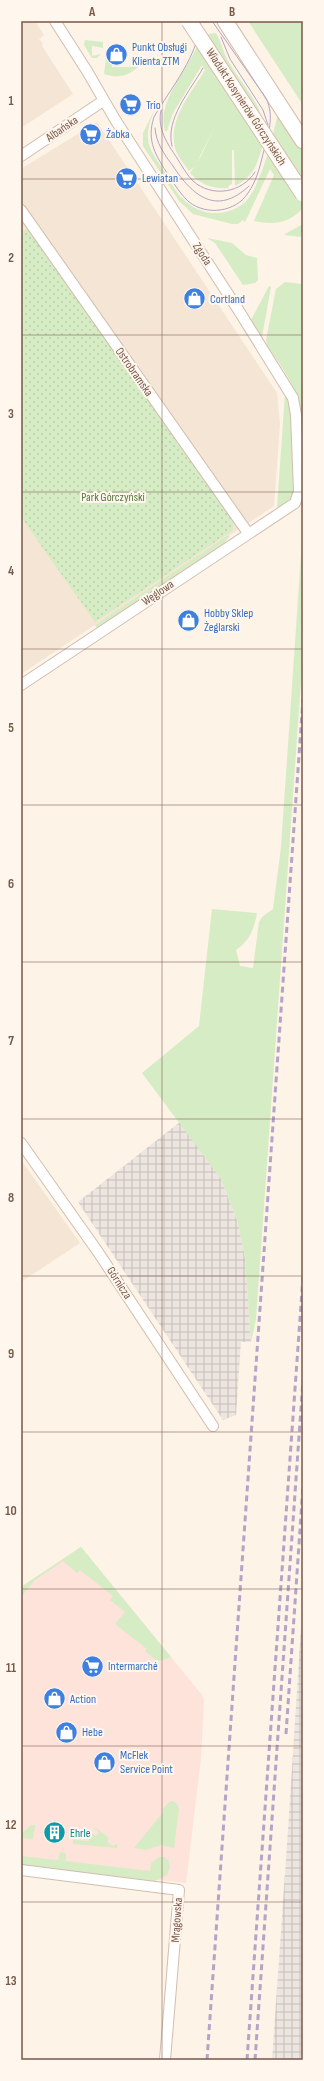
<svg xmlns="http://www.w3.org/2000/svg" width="324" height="2081" font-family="'Sofia Sans Condensed',sans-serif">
	<defs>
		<pattern id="industrial-grid" width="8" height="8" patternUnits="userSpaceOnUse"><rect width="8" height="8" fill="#ede6e0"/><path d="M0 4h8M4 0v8" fill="none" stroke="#c5bdb8"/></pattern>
		<pattern id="park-dots" width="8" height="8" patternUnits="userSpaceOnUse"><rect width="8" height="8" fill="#d6ecc4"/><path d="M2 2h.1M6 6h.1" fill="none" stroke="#bca" stroke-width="1.8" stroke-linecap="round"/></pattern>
	</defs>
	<rect width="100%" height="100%" fill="#fdf3e6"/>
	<!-- residential -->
	<g fill="#f5e5d4">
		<path d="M21 21H35L44 35 39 39 43 44 42 46 73 94 21 128Z"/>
		<path d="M97 122 277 393 280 424 274 506 21 674V169Z"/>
		<path d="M21 1160 80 1243 21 1282Z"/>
	</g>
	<!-- commercial -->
	<path fill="#fee3da" d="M81 1547 202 1695 204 1701 201 1758 186 1883 21 1865V1587Z"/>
	<!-- industrial -->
	<g fill="url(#industrial-grid)">
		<path d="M180 1122 221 1179 238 1223 245 1258 251 1342H241L236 1415 223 1420 78 1202Z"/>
		<path d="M303 1597V2060H272L288 1830Z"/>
	</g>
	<!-- grass -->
	<g fill="#d6ecc4">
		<path d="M248 21H303V105Z"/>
		<path d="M216 33C221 41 223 52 228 61 249 97 276 114 258 160 254 172 247 180 235 186L234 150H232V184L228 186 229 188C213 189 201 185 190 173L201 156 214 128 195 166 189 171C185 165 179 158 176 151 166 121 191 94 205 70L202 65 173 113 167 131H165C155 100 193 66 201 35Z"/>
		<path d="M85 40 103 42V48L92 46V56L101 54 97 58H92L84 45Z"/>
		<path d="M109 56H112V67H133V58L144 61C132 74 122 80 104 74L106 59Z"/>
		<path d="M155 109C151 119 147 128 148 139 149 151 158 161 164 171 170 180 175 192 183 199 199 216 225 218 244 203 260 190 274 133 278 112L303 151 302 209C288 224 273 225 254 221L274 175 270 169 245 222 243 220 238 224H232L193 214 179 201 143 146V133Z"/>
		<path d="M303 224 301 237 285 235V234Z"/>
		<path d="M207 238 232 243 246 255 257 258 258 280 255 283 243 285 215 243Z"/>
		<path d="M303 270V451C302 439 303 426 301 414 298 388 281 366 267 345L266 340 276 289 285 282 301 284Z"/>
		<path d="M269 286 271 287 262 337 251 320Z"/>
		<path d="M285 393C292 407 298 478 293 493 291 500 284 504 277 508Z"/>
		<path d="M303 526V653L256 1319 251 1342 245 1258 238 1223 221 1179 142 1073 199 1026 212 909 257 913C254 929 250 940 236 950L240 966 253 968 259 922 262 917 273 909 281 847Z"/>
		<path d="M227 536H230L224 543 97 628 95 625Z"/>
		<path d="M81 1547 171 1657C157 1664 156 1660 145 1651L147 1649 115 1624 125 1612 110 1600 113 1596 80 1570 77 1573 63 1561 35 1580 21 1597V1587Z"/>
		<path d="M173 1801 177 1804 179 1808 174 1848 161 1845 146 1850 134 1848 164 1811 162 1810 169 1802Z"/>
		<path d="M31 1825H35L33 1839 21 1838V1834Z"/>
		<path d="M93 1826 109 1838 107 1842 113 1846 117 1844V1848L73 1844V1840L89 1841 90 1832 96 1836 99 1832Z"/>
		<path d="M60 1852 66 1853V1861L150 1871 151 1863 159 1857H164L169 1861 170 1867 167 1875 155 1881 21 1865V1856L58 1860Z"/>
	</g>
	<!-- park -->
	<path fill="url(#park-dots)" d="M28 229 230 511 233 520V530L95 622 21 517V232Z"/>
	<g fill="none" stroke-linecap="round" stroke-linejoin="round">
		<defs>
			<g id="minor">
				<path d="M21 156 103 101"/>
				<path d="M21 210 248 533"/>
				<path d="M21 685 295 503 299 491 296 415 293 398 239 311 116 121 87 71 55 21"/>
				<path d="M21 1143 98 1252 213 1426"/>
				<path d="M21 1870 179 1890 165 2060"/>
			</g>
			<path id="secondary" d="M225 21 303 141"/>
		</defs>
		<!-- minor casing -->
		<use href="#minor" stroke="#d2bdae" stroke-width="12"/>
		<!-- secondary casing -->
		<use href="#secondary" stroke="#d5bcab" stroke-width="17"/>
		<!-- minor -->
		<use href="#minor" stroke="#fff" stroke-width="10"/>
		<!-- secondary -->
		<use href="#secondary" stroke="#fff" stroke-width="15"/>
		<!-- tram -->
		<g stroke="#b6a3c8" stroke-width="1">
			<path d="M200 21C200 54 170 89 154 117 146 141 156 156 169 176 175 185 181 195 189 202 207 216 236 212 248 193 256 182 260 167 263 154 268 134 275 117 266 98L212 21"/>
			<path d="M221 37 230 59 263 110 268 125"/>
			<path d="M161 110C157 129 167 143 177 158 182 166 187 175 193 181 212 198 242 193 255 172"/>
			<path d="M155 128C156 143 164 154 173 166 192 195 216 217 249 186"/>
			<path d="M172 146C165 119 190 91 203 68"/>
		</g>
		<!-- rail -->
		<g stroke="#b6a3c8" stroke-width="3" stroke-dasharray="6 4" stroke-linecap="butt">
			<path d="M286 1734 303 1486"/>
			<path d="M207 2060 303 699"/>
			<path d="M247 2060 303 1277"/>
			<path d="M255 2060 303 1380"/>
		</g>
		<defs>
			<path id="secondary-bridge" d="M189 21 303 194"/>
		</defs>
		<!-- secondary-bridge casing -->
		<use href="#secondary-bridge" stroke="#d5bcab" stroke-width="17" stroke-linecap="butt"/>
		<!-- secondary-bridge -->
		<use href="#secondary-bridge" stroke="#fff" stroke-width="15"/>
	</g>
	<!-- grid -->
	<path fill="none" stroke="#785849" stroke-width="1" stroke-opacity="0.55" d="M162 21V2060M21 179H303M21 335H303M21 492H303M21 649H303M21 805H303M21 962H303M21 1119H303M21 1276H303M21 1432H303M21 1589H303M21 1746H303M21 1902H303"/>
	<!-- icons -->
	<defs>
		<symbol id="shop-disc" viewBox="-11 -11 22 22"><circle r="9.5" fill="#3f7fe0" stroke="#fff7ee"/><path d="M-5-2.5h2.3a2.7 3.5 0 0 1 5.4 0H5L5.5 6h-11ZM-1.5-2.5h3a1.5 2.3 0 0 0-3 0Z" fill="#fff"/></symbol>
		<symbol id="supermarket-disc" viewBox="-11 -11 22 22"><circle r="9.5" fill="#3f7fe0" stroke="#fff7ee"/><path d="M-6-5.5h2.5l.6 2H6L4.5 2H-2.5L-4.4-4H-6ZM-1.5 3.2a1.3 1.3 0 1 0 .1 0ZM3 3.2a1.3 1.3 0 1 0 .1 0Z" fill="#fff"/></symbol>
		<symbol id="building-disc" viewBox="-11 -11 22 22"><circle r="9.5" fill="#0f9aa8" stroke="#fff7ee"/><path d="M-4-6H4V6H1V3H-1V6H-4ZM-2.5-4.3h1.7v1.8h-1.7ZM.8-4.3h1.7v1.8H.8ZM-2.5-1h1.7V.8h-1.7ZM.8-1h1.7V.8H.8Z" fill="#fff"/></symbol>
	</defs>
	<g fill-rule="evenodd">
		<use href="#shop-disc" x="104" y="42" width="25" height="25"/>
		<use href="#supermarket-disc" x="118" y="92" width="25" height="25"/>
		<use href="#supermarket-disc" x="78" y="122" width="25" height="25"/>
		<use href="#supermarket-disc" x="114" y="166" width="25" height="25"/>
		<use href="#shop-disc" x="182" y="286" width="25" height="25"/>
		<use href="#shop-disc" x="176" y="608" width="25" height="25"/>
		<use href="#supermarket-disc" x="80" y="1654" width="25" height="25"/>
		<use href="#shop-disc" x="42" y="1686" width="25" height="25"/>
		<use href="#shop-disc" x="54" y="1720" width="25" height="25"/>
		<use href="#shop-disc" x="92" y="1750" width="25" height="25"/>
		<use href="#building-disc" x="42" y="1820" width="25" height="25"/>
	</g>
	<g text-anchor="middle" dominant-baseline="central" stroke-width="4" stroke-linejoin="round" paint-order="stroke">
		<!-- shop labels -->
		<g font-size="12" fill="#366cbe" stroke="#fff7ee" text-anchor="start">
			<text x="132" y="47">Punkt Obsługi<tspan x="132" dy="14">Klienta ZTM</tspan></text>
			<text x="146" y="105">Trio</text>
			<text x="106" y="134">Żabka</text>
			<text x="142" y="178">Lewiatan</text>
			<text x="210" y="299">Cortland</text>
			<text x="204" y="613">Hobby Sklep<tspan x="204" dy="14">Żeglarski</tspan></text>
			<text x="108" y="1666">Intermarché</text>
			<text x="70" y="1699">Action</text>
			<text x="82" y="1732">Hebe</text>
			<text x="120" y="1755">McFlek<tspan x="120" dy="14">Service Point</tspan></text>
		</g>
		<!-- street labels -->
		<g font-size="12" fill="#785849" stroke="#fff7ee">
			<text transform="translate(246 107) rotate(57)">Wiadukt Kosynierów Górczyńskich</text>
			<text transform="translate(62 129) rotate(-34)">Albańska</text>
			<text transform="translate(202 254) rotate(57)">Zgoda</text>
			<text transform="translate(134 372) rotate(55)">Ostrobramska</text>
			<text transform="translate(158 593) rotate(-34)">Węglowa</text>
			<text transform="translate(119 1283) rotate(57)">Górnicza</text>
			<text transform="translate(177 1920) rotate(-86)">Mrągowska</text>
		</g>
		<!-- park labels -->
		<g font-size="12" fill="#52793e" stroke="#fff7ee">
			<text x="113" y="497">Park Górczyński</text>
		</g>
		<!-- culture labels -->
		<g font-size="12" fill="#0d838f" stroke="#fff7ee" text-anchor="start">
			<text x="70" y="1833">Ehrle</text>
		</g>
	</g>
	<!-- border -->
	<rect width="324" height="2081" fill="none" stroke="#fff7ee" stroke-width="44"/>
	<rect x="22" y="22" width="280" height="2037" fill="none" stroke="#785849" stroke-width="1.5"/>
	<g font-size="13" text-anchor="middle" font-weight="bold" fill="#785849">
		<text x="92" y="16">A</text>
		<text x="232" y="16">B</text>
		<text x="11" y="105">1</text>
		<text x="11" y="262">2</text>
		<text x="11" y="418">3</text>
		<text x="11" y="575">4</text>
		<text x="11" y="732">5</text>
		<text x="11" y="888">6</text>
		<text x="11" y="1045">7</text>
		<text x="11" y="1202">8</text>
		<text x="11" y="1358">9</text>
		<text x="11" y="1515">10</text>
		<text x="11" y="1672">11</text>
		<text x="11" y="1829">12</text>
		<text x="11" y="1985">13</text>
	</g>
</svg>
